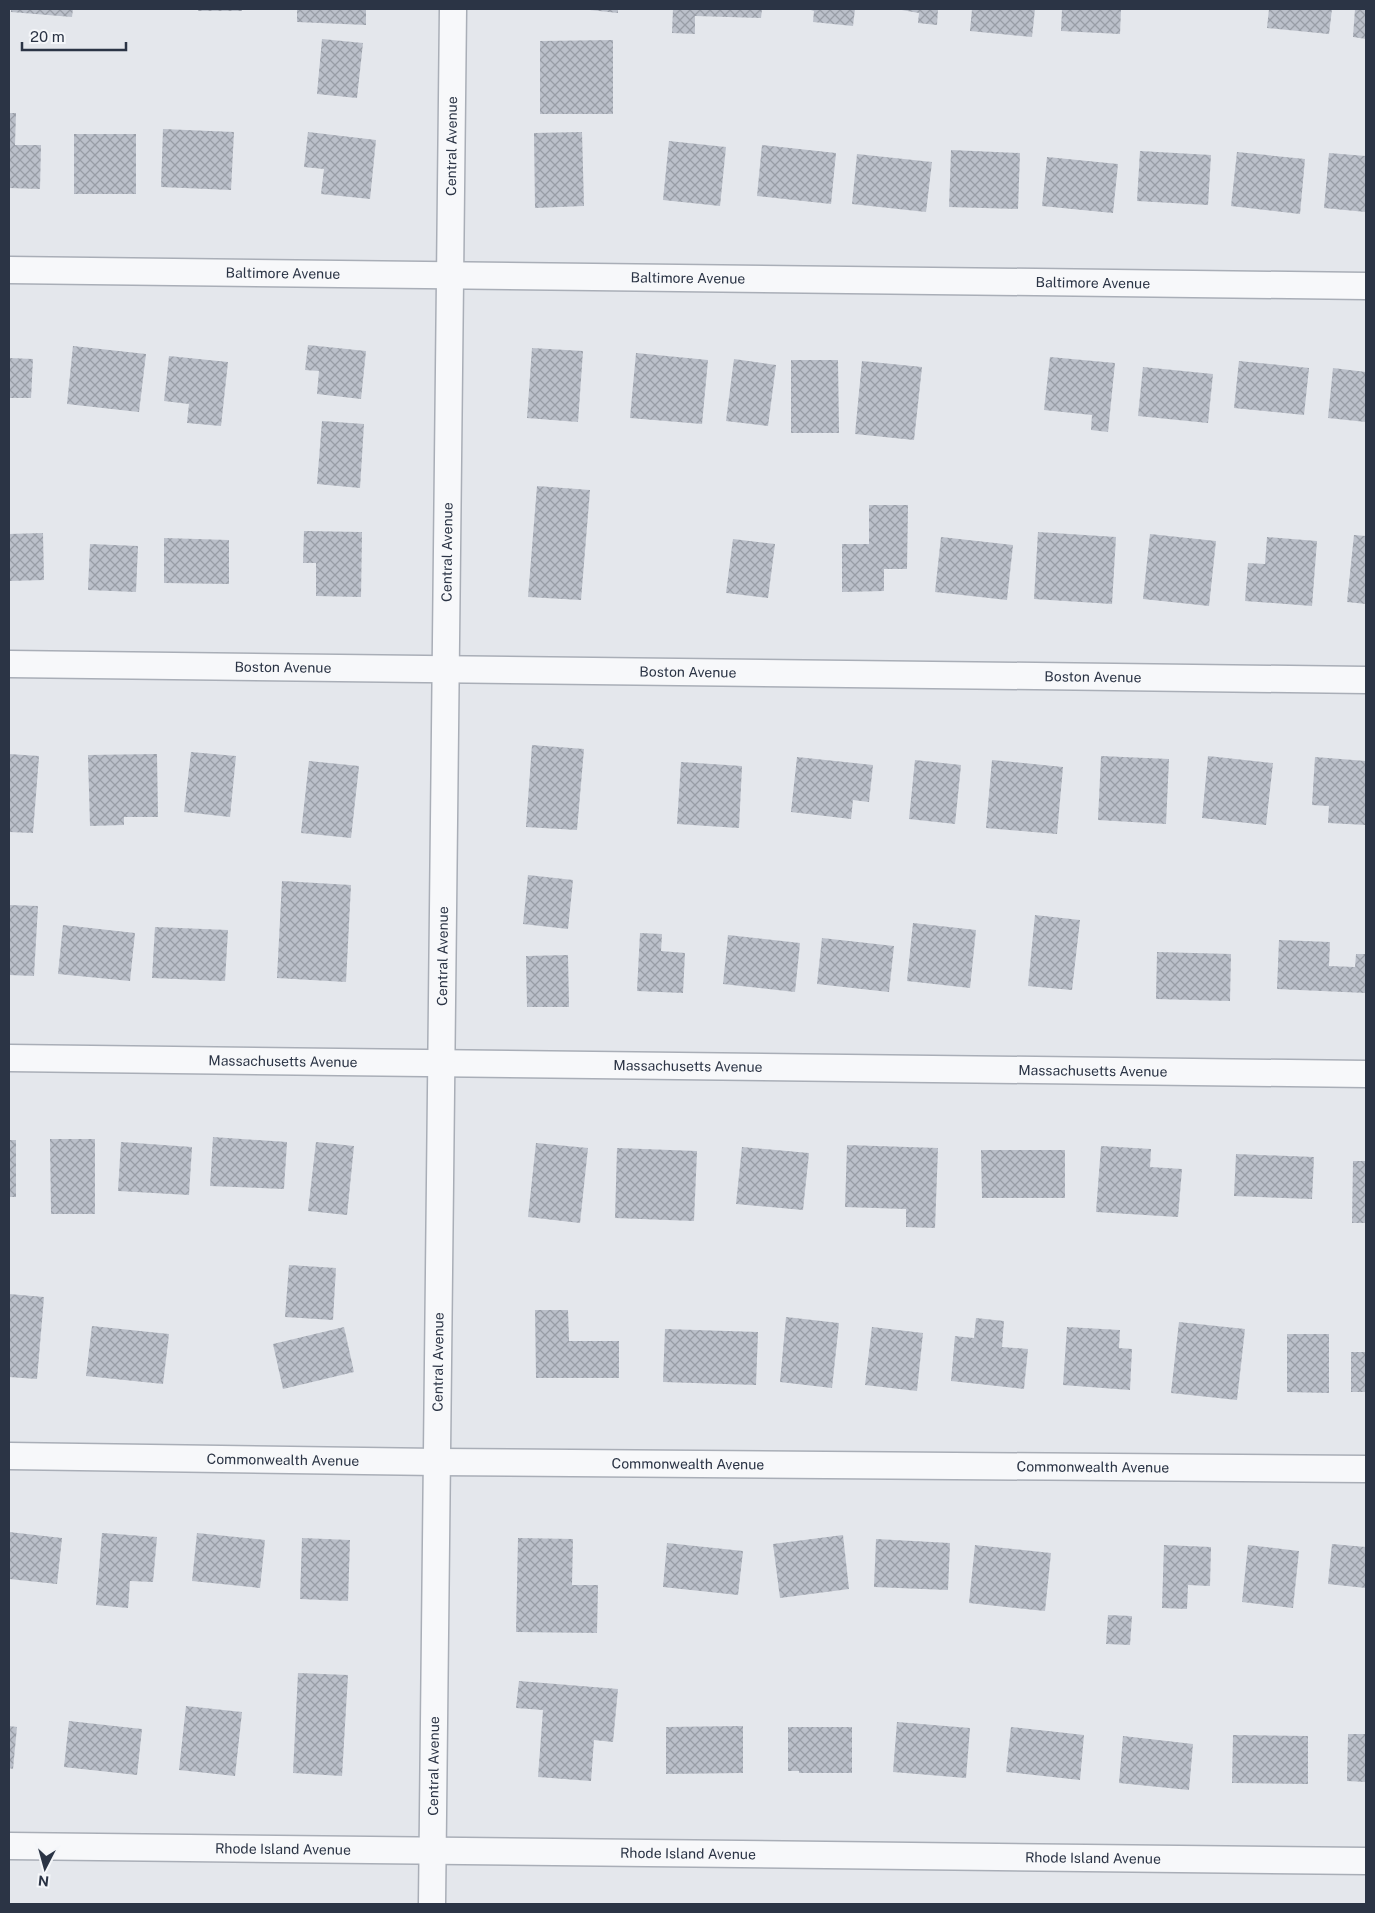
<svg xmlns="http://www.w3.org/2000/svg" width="1375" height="1913" font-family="'Public Sans',sans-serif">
	<defs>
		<pattern id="building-cross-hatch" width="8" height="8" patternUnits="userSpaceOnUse" patternTransform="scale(1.25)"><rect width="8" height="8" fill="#bbc0ca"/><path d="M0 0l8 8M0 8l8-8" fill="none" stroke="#989da6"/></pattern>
	</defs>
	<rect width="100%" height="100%" fill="#e4e7ec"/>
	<!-- building -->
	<g fill="url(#building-cross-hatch)">
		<path d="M11 9H73L72 17 11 12Z"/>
		<rect x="198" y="9" width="44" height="2"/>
		<path d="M297 9H366V25L297 22Z"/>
		<path d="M590 9H618V13L590 10Z"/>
		<path d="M673 9H762L761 18 695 16V34L672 33Z"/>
		<path d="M808 9H855L853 26 813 22 814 11Z"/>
		<path d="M896 9H938L937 25 918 23 919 13Z"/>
		<path d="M972 9H1035L1032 37 970 31Z"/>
		<path d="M1062 9H1121L1120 34 1061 31Z"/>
		<path d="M1269 9H1332L1329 34 1267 28Z"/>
		<path d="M1355 9H1366V39L1353 37Z"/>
		<path d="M322 39 363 43 357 98 317 94Z"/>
		<path d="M613 40V114H540V41Z"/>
		<path d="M9 113H16L15 145H41L40 189 9 188Z"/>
		<path d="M163 129 234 132 231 190 161 187Z"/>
		<path d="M308 132 376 140 370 199 321 194 324 169 304 167Z"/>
		<path d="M582 132 584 206 535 208 534 133Z"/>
		<rect x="74" y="134" width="62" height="60"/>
		<path d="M669 141 726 147 720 206 663 200Z"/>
		<path d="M762 145 836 153 831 204 757 196Z"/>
		<path d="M951 150 1020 153 1018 209 949 207Z"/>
		<path d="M1140 151 1211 155 1208 205 1137 201Z"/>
		<path d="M1237 152 1305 159 1300 214 1231 206Z"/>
		<path d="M1329 153 1366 156V212L1324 208Z"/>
		<path d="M857 154 932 162 926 212 852 204Z"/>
		<path d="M1047 157 1118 164 1113 213 1042 206Z"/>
		<path d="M308 345 366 351 361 399 317 394 319 371 305 370Z"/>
		<path d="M73 346 146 354 139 412 67 404Z"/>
		<path d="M532 348 583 351 578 422 527 418Z"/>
		<path d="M636 353 708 360 702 424 630 418Z"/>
		<path d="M169 356 228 362 221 426 187 423 189 404 164 401Z"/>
		<path d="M1050 357 1115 363 1108 432 1091 430 1092 415 1044 410Z"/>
		<path d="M9 358 33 359 31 398H9Z"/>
		<path d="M734 359 776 365 768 426 726 421Z"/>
		<path d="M791 360H838L839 433H791Z"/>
		<path d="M862 361 922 367 914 440 855 434Z"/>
		<path d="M1239 361 1309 368 1304 415 1234 408Z"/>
		<path d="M1143 367 1213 374 1208 423 1138 416Z"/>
		<path d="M1333 368 1366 372V422L1328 418Z"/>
		<path d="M322 421 364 424 360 488 317 484Z"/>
		<path d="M537 486 590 490 581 600 528 597Z"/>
		<path d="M869 505H908L907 569H884V591L842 592V544H869Z"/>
		<path d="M304 531 362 532 361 597 316 596V563H303Z"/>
		<path d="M1038 532 1116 537 1112 604 1034 599Z"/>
		<path d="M43 533 44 580 9 581V534Z"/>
		<path d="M1150 534 1216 541 1209 606 1143 599Z"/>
		<path d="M1354 535 1366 536V604L1347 602Z"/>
		<path d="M941 537 1013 545 1007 600 935 592Z"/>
		<path d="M1267 537 1317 541 1312 606 1245 601 1248 563 1265 564Z"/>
		<path d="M164 538 229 540V584L164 583Z"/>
		<path d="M733 539 775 544 768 598 726 593Z"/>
		<path d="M90 544 138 546 136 592 88 590Z"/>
		<path d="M532 745 584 749 577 830 526 827Z"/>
		<path d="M191 752 236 756 230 817 184 812Z"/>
		<path d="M9 754 39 756 33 833 9 832Z"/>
		<path d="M157 754 158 817H124V825L90 826 88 755Z"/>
		<path d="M1101 756 1169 759 1166 824 1098 820Z"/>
		<path d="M1208 756 1273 763 1266 825 1202 818Z"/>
		<path d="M797 757 873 765 869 802 853 800 851 819 791 812Z"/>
		<path d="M1315 757 1366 761V825L1328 823 1329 806 1312 805Z"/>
		<path d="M915 760 961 765 955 824 909 819Z"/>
		<path d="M992 760 1063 767 1057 834 986 828Z"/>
		<path d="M309 761 359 766 351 838 301 833Z"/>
		<path d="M681 762 742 766 739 828 677 824Z"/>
		<path d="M528 875 573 880 568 929 523 924Z"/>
		<path d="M282 881 351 885 346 982 277 978Z"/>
		<path d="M9 905 38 906 34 976 9 975Z"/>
		<path d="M1035 915 1080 920 1072 990 1028 986Z"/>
		<path d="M913 923 976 930 970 988 907 981Z"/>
		<path d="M63 925 135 933 130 981 58 974Z"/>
		<path d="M155 927 228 930 225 981 152 978Z"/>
		<path d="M640 933 662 934 661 951 685 953 683 993 637 991Z"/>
		<path d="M728 935 800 943 795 992 723 984Z"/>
		<path d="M822 938 894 946 889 992 817 984Z"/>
		<path d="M1279 940 1330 942 1329 966 1355 967 1356 954H1366V993L1277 989Z"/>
		<path d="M1157 952 1231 954 1230 1001 1156 999Z"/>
		<path d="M568 955 569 1007H527L526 956Z"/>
		<path d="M213 1137 287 1142 284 1189 210 1186Z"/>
		<path d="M50 1139H95V1214H51Z"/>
		<rect x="9" y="1140" width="7" height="57"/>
		<path d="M121 1142 192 1147 189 1195 118 1191Z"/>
		<path d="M316 1142 354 1146 347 1215 308 1211Z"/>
		<path d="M536 1143 588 1148 580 1223 528 1217Z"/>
		<path d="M847 1145 938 1148 935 1228 906 1227V1209L845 1207Z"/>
		<path d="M1101 1146 1151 1149 1150 1167 1182 1169 1178 1217 1096 1212Z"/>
		<path d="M742 1147 809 1153 803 1210 736 1204Z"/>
		<path d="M617 1148 697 1151 694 1221 615 1218Z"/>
		<path d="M981 1150H1065V1198H982Z"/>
		<path d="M1236 1154 1314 1157 1312 1199 1234 1196Z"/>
		<path d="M1353 1161H1366V1223H1352Z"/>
		<path d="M289 1265 336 1268 333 1320 285 1317Z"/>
		<path d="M9 1294 44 1297 37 1379 9 1377Z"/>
		<path d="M535 1310H568L569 1341H619V1378H536Z"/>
		<path d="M786 1317 839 1323 832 1388 780 1382Z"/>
		<path d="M976 1318 1004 1321 1002 1347 1028 1349 1024 1389 951 1381 955 1336 974 1338Z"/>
		<path d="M1179 1322 1245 1329 1237 1400 1171 1393Z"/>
		<path d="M92 1326 169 1334 163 1384 86 1376Z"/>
		<path d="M344 1327 354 1372 283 1389 273 1344Z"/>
		<path d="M872 1327 923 1333 917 1391 865 1385Z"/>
		<path d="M1067 1327 1120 1330 1119 1348 1132 1349 1130 1390 1063 1385Z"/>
		<path d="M665 1329 758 1332 756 1385 663 1382Z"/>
		<path d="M1287 1334H1329V1393L1287 1392Z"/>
		<rect x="1351" y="1352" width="15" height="40"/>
		<path d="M9 1532 62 1538 57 1584 9 1579Z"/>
		<path d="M102 1533 157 1537 153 1582 130 1581 128 1608 96 1605Z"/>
		<path d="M197 1533 265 1540 260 1588 192 1581Z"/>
		<path d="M843 1535 849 1589 780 1598 773 1544Z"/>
		<path d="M302 1538 350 1540 348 1601 300 1599Z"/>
		<path d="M518 1538 573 1539 572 1585H598L597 1633 516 1632Z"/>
		<path d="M876 1539 950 1543 948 1590 874 1587Z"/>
		<path d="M667 1543 743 1551 738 1595 663 1587Z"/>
		<path d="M1332 1544 1366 1547V1588L1328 1584Z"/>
		<path d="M975 1545 1051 1553 1045 1611 969 1603Z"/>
		<path d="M1164 1545 1211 1547 1210 1586 1188 1585 1187 1609 1162 1608Z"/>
		<path d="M1248 1545 1299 1551 1293 1608 1242 1602Z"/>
		<path d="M1108 1615 1132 1616 1130 1645 1106 1644Z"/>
		<path d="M298 1673 348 1675 342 1776 293 1773Z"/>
		<path d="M519 1681 618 1689 613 1742 594 1740 591 1781 538 1777 543 1710 516 1708Z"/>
		<path d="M186 1706 242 1712 235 1776 179 1770Z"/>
		<path d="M69 1721 142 1729 137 1775 64 1767Z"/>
		<path d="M897 1722 970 1728 966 1778 893 1772Z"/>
		<path d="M9 1726 17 1727 13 1769 9 1768Z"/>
		<path d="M743 1726V1773L666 1774V1727Z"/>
		<path d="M788 1727H852V1773H799V1771H788Z"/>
		<path d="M1011 1727 1084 1735 1080 1780 1006 1772Z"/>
		<path d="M1348 1734H1366V1782L1347 1781Z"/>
		<path d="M1233 1735 1308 1736V1784L1232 1783Z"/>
		<path d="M1123 1736 1193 1744 1189 1790 1119 1783Z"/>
	</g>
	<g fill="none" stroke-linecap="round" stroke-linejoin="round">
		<defs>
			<g id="minor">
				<path id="s1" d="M9 270 1366 286"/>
				<path id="s2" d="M9 664 1366 680"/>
				<path id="s3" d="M9 1058 1366 1074"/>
				<path id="s4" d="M9 1456 437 1462 1366 1469"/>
				<path id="s5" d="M9 1846 1366 1861"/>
				<path id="s6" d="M432 1904 453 9"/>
			</g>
		</defs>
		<!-- minor casing -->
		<use href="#minor" stroke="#a9aeb7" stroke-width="29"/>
		<!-- minor -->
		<use href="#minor" stroke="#f7f8fa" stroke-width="26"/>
	</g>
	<g text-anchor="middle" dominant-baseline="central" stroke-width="4" stroke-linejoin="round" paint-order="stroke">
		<!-- street labels -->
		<g font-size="14" fill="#2b3445" stroke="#f4f6f9">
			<text stroke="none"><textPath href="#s6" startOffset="1758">Central Avenue</textPath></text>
			<text stroke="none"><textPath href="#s1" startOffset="274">Baltimore Avenue</textPath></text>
			<text stroke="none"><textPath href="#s1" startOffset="679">Baltimore Avenue</textPath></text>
			<text stroke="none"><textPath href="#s1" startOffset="1084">Baltimore Avenue</textPath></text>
			<text stroke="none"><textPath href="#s6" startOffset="1352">Central Avenue</textPath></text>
			<text stroke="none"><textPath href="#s2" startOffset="274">Boston Avenue</textPath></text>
			<text stroke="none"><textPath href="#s2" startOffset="679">Boston Avenue</textPath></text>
			<text stroke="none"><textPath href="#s2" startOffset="1084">Boston Avenue</textPath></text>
			<text stroke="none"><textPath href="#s6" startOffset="948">Central Avenue</textPath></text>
			<text stroke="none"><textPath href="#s3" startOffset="274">Massachusetts Avenue</textPath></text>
			<text stroke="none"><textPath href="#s3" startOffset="679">Massachusetts Avenue</textPath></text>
			<text stroke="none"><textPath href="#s3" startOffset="1084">Massachusetts Avenue</textPath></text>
			<text stroke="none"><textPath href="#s6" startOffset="542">Central Avenue</textPath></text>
			<text stroke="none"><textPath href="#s4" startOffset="274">Commonwealth Avenue</textPath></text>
			<text stroke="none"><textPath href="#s4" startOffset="679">Commonwealth Avenue</textPath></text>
			<text stroke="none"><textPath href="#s4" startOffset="1084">Commonwealth Avenue</textPath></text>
			<text stroke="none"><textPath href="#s6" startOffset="138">Central Avenue</textPath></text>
			<text stroke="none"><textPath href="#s5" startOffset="274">Rhode Island Avenue</textPath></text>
			<text stroke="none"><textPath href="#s5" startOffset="679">Rhode Island Avenue</textPath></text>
			<text stroke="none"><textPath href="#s5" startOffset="1084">Rhode Island Avenue</textPath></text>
		</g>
	</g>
	<!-- border -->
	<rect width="1375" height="1913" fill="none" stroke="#2b3445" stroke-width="20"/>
	<!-- north arrow -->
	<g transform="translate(45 1868) rotate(186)" stroke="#f4f6f9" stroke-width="4" paint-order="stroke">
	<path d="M0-4L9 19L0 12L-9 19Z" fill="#2b3445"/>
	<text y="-8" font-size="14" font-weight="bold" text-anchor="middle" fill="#2b3445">N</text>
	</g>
	<!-- scale -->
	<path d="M22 42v8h104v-8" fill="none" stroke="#2b3445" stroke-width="2.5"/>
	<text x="30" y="42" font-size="15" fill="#2b3445" stroke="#f4f6f9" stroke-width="4" paint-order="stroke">20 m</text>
</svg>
